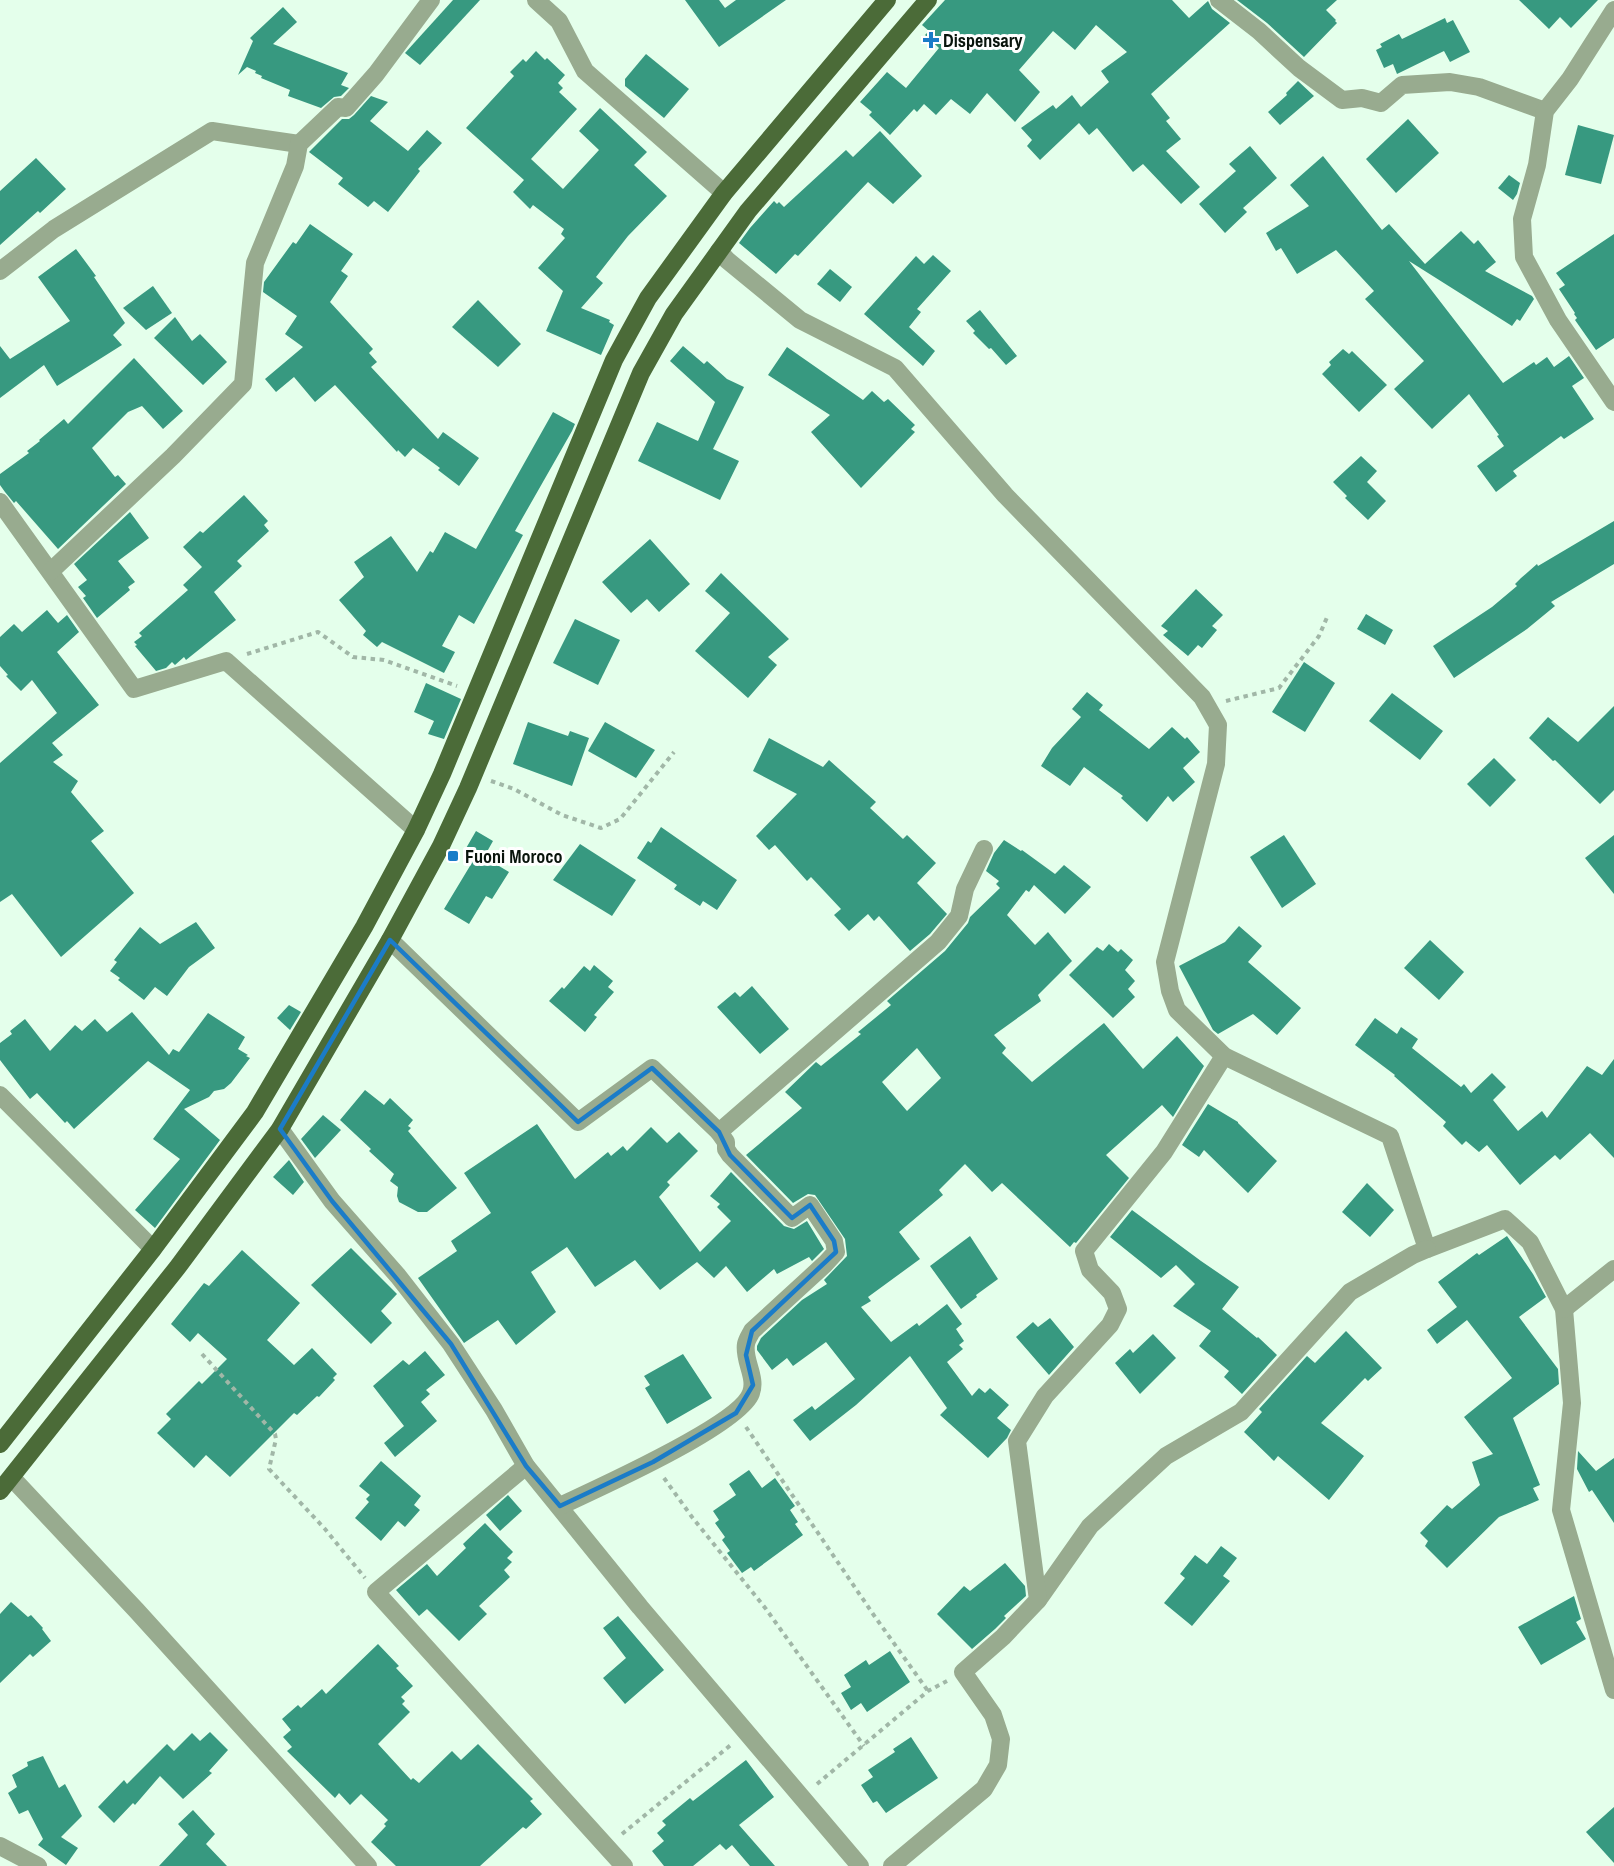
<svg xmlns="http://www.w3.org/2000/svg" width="1614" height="1866" font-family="'Archivo Narrow',sans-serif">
	<rect width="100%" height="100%" fill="#e4ffeb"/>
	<!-- building -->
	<g fill="#379980" fill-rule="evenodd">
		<path d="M453 0H480L420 65 405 53Z"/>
		<path d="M685 0H719L725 8 736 0H786L719 47Z"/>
		<path d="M945 0H1172L1189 18 1208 1 1212 9 1230 23 1151 94 1170 118 1166 121 1181 139 1166 151 1200 187 1181 204 1143 164 1133 172 1097 128 1089 135 1079 123 1040 160 1027 146 1032 140 1021 128 1053 105 1056 109 1072 95 1081 107 1109 82 1101 71 1127 52 1096 25 1075 50 1053 31 1019 70 1040 92 1015 122 987 93 970 114 951 99 936 115 924 104 917 112 914 109 890 135 869 115 872 112 860 102 887 72 906 88 939 48 925 35 929 31 922 25Z"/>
		<path d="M1237 0H1337L1326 10 1336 20 1335 21 1337 23 1304 57 1267 23Z"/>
		<path d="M1519 0H1598L1571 28 1560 17 1549 29Z"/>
		<path d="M283 7 297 22 273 44 348 73 341 85 349 88 341 96 334 97 321 108 288 96 290 90 261 78 262 76 255 73 256 71 247 67 238 75 253 41 250 38Z"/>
		<path d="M1445 18 1447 23 1453 20 1470 52 1450 62 1444 51 1397 74 1393 64 1384 68 1376 50 1382 47 1380 44 1399 34 1402 39Z"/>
		<path d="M536 51 545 60 547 58 565 75 558 83 563 88 559 92 577 109 531 159 563 189 599 150 579 131 600 108 647 152 634 165 667 196 628 236 596 277 603 283 581 308 610 320 609 322 614 325 601 355 546 331 563 291 538 268 565 238 561 234 564 229 533 205 530 209 513 192 524 180 466 128 514 76 510 72 523 59 526 62Z"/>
		<path d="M646 54 689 89 664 118 625 86V79Z"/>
		<path d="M1298 81 1314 96 1280 125 1268 112 1287 95 1286 93Z"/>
		<path d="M371 96 388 102 370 121 408 151 427 130 442 143 418 169 420 171 388 212 374 201 368 207 338 184 343 178 309 152 342 119H349L354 115Z"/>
		<path d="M1408 119 1439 153 1396 193 1366 159Z"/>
		<path d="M1578 125 1614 135 1601 184 1565 175Z"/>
		<path d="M880 131 922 176 893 204 868 182 798 256 795 254 776 274 739 243 750 228 774 201 777 204 779 202 784 207 846 150 853 157Z"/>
		<path d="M1250 146 1277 178 1243 208 1247 212 1225 233 1199 204 1236 171 1229 164Z"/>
		<path d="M1323 156 1382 230 1389 224 1425 264 1461 231 1474 244 1478 240 1496 262 1485 271 1532 296 1534 299 1520 321 1517 319 1512 326 1409 261 1503 383 1534 362 1536 365 1547 357 1554 367 1569 356 1584 378 1572 386 1594 419 1564 439 1561 436 1513 471 1517 476 1496 492 1477 466 1504 446 1497 436 1499 435 1469 394 1432 429 1394 389 1424 361 1365 299 1374 291 1336 250 1297 274 1281 248 1276 251 1266 233 1309 206 1290 185Z"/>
		<path d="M36 158 66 189 40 213 38 211 0 245V191Z"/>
		<path d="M1509 175 1520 183 1517 194 1513 200 1498 188Z"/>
		<path d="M310 224 353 254 341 271 348 276 330 302 373 349 369 353 377 362 371 367 438 439 443 432 479 458 459 486 438 470 440 468 413 448 405 457 398 450 397 452 335 385 315 402 294 377 276 392 265 379 303 347 285 334 297 316 263 292 264 282 293 242 296 244Z"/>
		<path d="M1614 234V338L1596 350 1575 320 1577 318 1574 314 1575 313 1559 289 1565 285 1556 273Z"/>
		<path d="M76 249 96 276 94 277 125 323 113 335 122 345 57 386 44 365 0 398V346L10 359 70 321 38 277Z"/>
		<path d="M933 255 951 271 917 309 921 312 909 327 935 351 923 366 864 314 916 256 924 264Z"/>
		<path d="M830 269 852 287 840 302 817 284Z"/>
		<path d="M153 286 172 313 146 330 123 308Z"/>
		<path d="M478 300 521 344 498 367 452 327Z"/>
		<path d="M980 310 1017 356 1006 365 991 348 989 349 973 333 975 331 966 321Z"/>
		<path d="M175 317 192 341 200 334 227 362 203 385 154 338Z"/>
		<path d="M683 346 704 364 707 361 727 379 744 387 713 449 739 461 720 500 638 461 657 422 698 441 715 402 670 361Z"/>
		<path d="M787 347 863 400 872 391 884 402 888 399 915 425 911 429 915 432 861 488 811 432 830 415 768 375Z"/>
		<path d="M1343 349 1349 354 1352 351 1387 385 1359 412 1322 374 1331 365 1329 362Z"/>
		<path d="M134 358 183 411 163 429 142 406 128 412 92 448 115 477 118 475 126 484 58 549 16 501 14 503 5 492 0 485V474L29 453 27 451 40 441 39 440 64 419 68 424Z"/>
		<path d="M553 412 575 424 572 431 515 531 523 535 474 624 459 615 442 646 455 652 444 673 382 642 377 647 363 635 366 631 339 600 364 577 354 562 391 536 417 572 430 551 433 553 445 532 476 549Z"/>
		<path d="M1361 456 1377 471 1367 482 1386 501 1368 520 1345 498 1347 496 1333 482Z"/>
		<path d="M244 495 268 521 264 525 269 531 237 561 242 566 214 592 236 620 186 660 184 657 175 665 172 662 166 668 156 671 135 646 137 645 134 642 142 636 139 633 188 590 183 585 202 567 183 547 200 531 203 533Z"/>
		<path d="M130 512 149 538 118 561 135 582 128 587 130 590 97 618 83 598 86 596 78 587 87 580 74 564Z"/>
		<path d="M1614 521V564L1551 602 1555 606 1527 629 1454 678 1433 646 1492 607 1517 586 1515 584 1521 578 1537 564 1538 566Z"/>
		<path d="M650 539 690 584 659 612 647 599 631 613 602 582Z"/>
		<path d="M721 573 789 639 768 657 777 665 748 698 695 651 730 613 705 591Z"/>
		<path d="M1196 589 1223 615 1212 626 1217 630 1202 648 1198 645 1188 656 1163 635 1168 631 1161 626Z"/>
		<path d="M47 610 58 623 67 615 79 632 57 652 99 705 52 743 63 755 53 762 78 781 71 792 104 831 91 841 134 893 61 957 12 894 0 902V763L57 713 32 680 21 691 6 676 8 675 0 666V637L14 624 22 632Z"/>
		<path d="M1366 614 1393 630 1385 645 1357 629Z"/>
		<path d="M575 619 620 640 598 685 553 663Z"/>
		<path d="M1304 662 1335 683 1305 732 1272 712Z"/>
		<path d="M426 683 461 699 444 739 428 734 434 721 414 712Z"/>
		<path d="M1087 692 1103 705 1099 710 1149 749 1172 727 1185 739 1187 737 1200 752 1183 768 1195 782 1173 802 1168 796 1147 822 1121 798 1123 796 1084 767 1070 786 1041 766 1052 748 1081 717 1072 709Z"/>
		<path d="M1392 693 1443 731 1420 760 1369 721Z"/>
		<path d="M1614 706V790L1600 804 1555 760 1553 761 1529 738 1548 717 1578 742Z"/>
		<path d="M528 722 568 736 570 731 589 738 572 786 513 764Z"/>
		<path d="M605 722 655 750 636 778 588 751Z"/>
		<path d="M769 738 823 767 829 760 876 802 870 808 903 839 907 835 936 863 917 883 947 914 930 934 910 951 879 916 874 921 868 914 849 931 834 915 841 909 811 877 807 881 775 845 769 850 756 836 797 794 753 771Z"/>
		<path d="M1494 758 1516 780 1490 807 1467 784Z"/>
		<path d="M661 827 737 880 717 910 703 901 700 906 674 889 677 885 637 858 648 841 651 843Z"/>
		<path d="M476 831 493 841 484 857 509 872 492 899 486 896 469 924 444 909 476 856 465 850Z"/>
		<path d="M1284 835 1316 884 1282 908 1250 857Z"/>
		<path d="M1614 835V894L1585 858Z"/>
		<path d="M1004 840 1021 851 1022 850 1055 874 1064 865 1091 887 1065 914 1034 885 1029 892 1026 890 1007 915 1035 945 1048 932 1072 961 1038 995 1041 1001 994 1035 1006 1048 1002 1053 1032 1082 1104 1023 1143 1069 1177 1036 1204 1066 1173 1117 1162 1105 1106 1155 1129 1178 1076 1243 1074 1242 1070 1247 1002 1183 992 1192 965 1164 939 1190 943 1195 899 1232 920 1259 868 1297 871 1301 861 1307 891 1342 917 1323 919 1326 947 1304 962 1324 956 1329 964 1341 959 1345 963 1349 947 1362 972 1396 979 1388 985 1393 990 1388 1009 1405 997 1418 1011 1430 1007 1438 988 1458 940 1415 947 1408 910 1356 856 1405 810 1441 793 1420 812 1406 815 1410 855 1379 826 1342 793 1366 787 1358 772 1370 757 1350V1346L761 1338 802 1300 827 1284 824 1280 847 1256 845 1239 815 1195 808 1194 793 1203 746 1155 802 1108 785 1092 816 1062 821 1066 861 1034 858 1032 891 1005 887 1001 945 951 968 923 970 917 1000 888 996 884 999 881 986 871 994 853ZM917 1048 941 1078 907 1111 882 1082Z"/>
		<path d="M580 844 636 880 612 916 553 880Z"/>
		<path d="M196 922 215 948 189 967 167 996 155 987 144 1000 118 980 120 978 110 971 117 962 114 960 140 927 160 944Z"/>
		<path d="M1239 926 1262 946 1248 962 1301 1008 1277 1035 1253 1014 1218 1034 1213 1030 1179 966 1225 942Z"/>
		<path d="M1430 940 1464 972 1439 1000 1404 968Z"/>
		<path d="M1109 944 1118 952 1121 949 1133 960 1125 970 1135 981 1128 989 1135 997 1113 1018 1069 975 1097 947 1103 951Z"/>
		<path d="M594 965 613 981 608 987 614 992 594 1015 597 1017 585 1032 549 1001 562 987 564 989 584 966 590 971Z"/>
		<path d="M752 986 789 1029 760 1054 717 1007 735 992 740 997Z"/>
		<path d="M289 1005 301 1012 290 1030 277 1018Z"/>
		<path d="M132 1012 169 1055 173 1049 179 1052 208 1013 245 1037 238 1049 248 1055 246 1056 250 1058 231 1083 224 1089 214 1091 209 1097 184 1109 220 1140 155 1228 135 1210 180 1159 153 1139 190 1090 148 1061 74 1129 67 1121 65 1123 37 1093 30 1099 0 1060V1043L12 1034 10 1031 25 1019 50 1051 75 1025 82 1031 95 1019 107 1032Z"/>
		<path d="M1375 1018 1397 1034 1401 1027 1418 1039 1412 1048 1461 1087 1464 1084 1471 1093 1492 1073 1506 1087 1493 1100 1518 1131 1542 1111 1547 1118 1587 1066 1602 1075 1614 1059V1158L1590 1133 1560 1160 1555 1155 1520 1185 1487 1145 1479 1152 1466 1141 1462 1145 1443 1126 1446 1122 1394 1076 1395 1075 1355 1045Z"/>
		<path d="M365 1090 384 1105 390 1098 413 1120 408 1126 411 1128 408 1131 457 1188 427 1212H418L399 1202 397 1196 398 1187 390 1181 394 1174 369 1151 371 1149 340 1120Z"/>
		<path d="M1208 1104 1238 1122V1123L1277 1161 1248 1193 1204 1150 1199 1157 1182 1145Z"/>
		<path d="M323 1115 341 1130 315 1158 301 1139Z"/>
		<path d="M537 1124 575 1179 608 1152 611 1156 623 1146 627 1151 651 1127 667 1143 679 1132 698 1151 667 1182 670 1185 659 1197 700 1252 731 1221 717 1207 720 1204 710 1196 731 1172 784 1226 794 1229 807 1221 824 1249 812 1261 809 1257 777 1274 774 1269 747 1292 726 1266 714 1278 697 1262 660 1290 635 1260 595 1287 567 1247 531 1272 556 1312 516 1345 498 1320 464 1343 418 1278 457 1251 451 1241 491 1213 464 1173Z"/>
		<path d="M289 1160 304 1182 293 1195 273 1177Z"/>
		<path d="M1367 1183 1394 1210 1370 1237 1342 1212Z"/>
		<path d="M1132 1210 1201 1261 1239 1287 1222 1309 1257 1338 1258 1337 1277 1355 1242 1394 1224 1377 1229 1371 1199 1346 1211 1331 1173 1306 1195 1284 1176 1265 1161 1278 1110 1237Z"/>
		<path d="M970 1236 998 1279 976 1295 977 1297 961 1309 930 1266Z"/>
		<path d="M1507 1236 1533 1274 1546 1297 1519 1317 1558 1369 1559 1384 1513 1418 1540 1485 1533 1488 1539 1500 1499 1517 1447 1568 1425 1546 1428 1541 1420 1533 1447 1505 1452 1509 1480 1485 1472 1462 1493 1454 1464 1417 1512 1378 1467 1320 1437 1344 1427 1330 1457 1307 1438 1282 1477 1253 1479 1255Z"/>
		<path d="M351 1248 397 1294 381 1311 392 1323 371 1344 311 1285Z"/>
		<path d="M242 1250 300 1303 267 1340 294 1365 312 1348 337 1374 333 1378 335 1380 319 1397 317 1396 297 1415 294 1413 230 1477 206 1455 194 1468 157 1433 171 1419 166 1414 199 1381 202 1384 227 1359 198 1333 190 1342 171 1324 204 1283 209 1286Z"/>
		<path d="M1050 1318 1074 1347 1049 1375 1016 1337 1033 1322 1038 1327Z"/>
		<path d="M1346 1331 1382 1368 1368 1381 1365 1378 1321 1423 1364 1456 1329 1500 1278 1456 1274 1461 1244 1432 1262 1412 1259 1409 1307 1356 1315 1363Z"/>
		<path d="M1153 1334 1176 1358 1140 1394 1115 1363 1130 1349 1133 1353Z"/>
		<path d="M425 1351 445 1375 426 1390 430 1394 421 1402 437 1421 395 1457 384 1443 404 1426 373 1386 403 1360 409 1365Z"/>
		<path d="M683 1354 712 1398 667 1424 645 1388 650 1385 644 1376Z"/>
		<path d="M1578 1451 1596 1471 1614 1458V1523L1592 1490 1589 1492 1577 1469Z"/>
		<path d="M381 1461 421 1496 414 1505 420 1510 405 1527 398 1521 381 1541 355 1518 369 1502 366 1499 370 1495 359 1486Z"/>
		<path d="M749 1470 762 1488 775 1478 795 1506 790 1510 798 1522 795 1524 803 1535 754 1571 751 1567 742 1573 727 1553 730 1551 722 1540 725 1537 715 1523 719 1520 713 1511 736 1495 729 1484Z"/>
		<path d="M508 1495 522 1511 500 1531 486 1515Z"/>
		<path d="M485 1523 513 1552 507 1558 512 1562 504 1570 510 1577 479 1606 487 1614 459 1641 427 1609 419 1616 396 1590 427 1564 437 1576 466 1548 463 1544Z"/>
		<path d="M1221 1546 1237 1558 1223 1576 1230 1581 1192 1626 1164 1603 1185 1578 1180 1574 1195 1555 1207 1564Z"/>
		<path d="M1005 1563 1025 1586 1026 1596 1004 1616 1006 1618 995 1629 972 1649 937 1614 964 1586 970 1591Z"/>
		<path d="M1574 1596 1581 1619 1576 1622 1586 1639 1541 1665 1518 1627Z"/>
		<path d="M11 1602 28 1617 31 1615 43 1628 42 1629 51 1641 33 1657 30 1654 0 1683V1614Z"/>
		<path d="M618 1616 664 1670 625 1704 603 1678 626 1658 603 1628Z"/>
		<path d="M378 1644 399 1666 396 1668 413 1686 401 1697 405 1701 402 1704 410 1712 378 1744 411 1780 413 1778 419 1783 452 1751 461 1760 478 1744 533 1799 530 1801 542 1814 526 1829 523 1827 480 1866H396L371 1842 386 1826 384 1824 388 1820 361 1794 350 1805 339 1793 335 1798 287 1751 292 1747 283 1737 291 1730 282 1719 298 1705 301 1708 322 1689 326 1694Z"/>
		<path d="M890 1651 910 1682 867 1712 861 1703 851 1710 841 1693 851 1687 844 1675 866 1660 869 1665Z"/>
		<path d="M210 1732 228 1750 209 1771 212 1773 183 1799 160 1776 135 1805 133 1803 114 1823 98 1807 124 1780 127 1784 167 1744 174 1751 192 1733 200 1741Z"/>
		<path d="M911 1737 938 1778 886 1813 877 1801 873 1803 861 1785 873 1777 868 1770 895 1752 893 1749Z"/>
		<path d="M43 1756 59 1788 65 1784 82 1816 61 1837 78 1848 66 1865 38 1845 43 1839 28 1810 19 1814 8 1793 17 1787 12 1775 28 1766 27 1762Z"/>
		<path d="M746 1760 774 1797 739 1825 775 1866H750L732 1845 726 1850 720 1844 693 1866H664L652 1851 664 1841 657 1833 666 1825 662 1821 690 1798 693 1801Z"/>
		<path d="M1614 1807V1863L1586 1832Z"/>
		<path d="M193 1810 215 1834 206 1844 227 1866H159L188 1835 178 1824Z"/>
	</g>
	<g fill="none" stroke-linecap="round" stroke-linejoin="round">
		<!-- path -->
		<g stroke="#a1b7a7" stroke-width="4" stroke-dasharray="4.5 4.5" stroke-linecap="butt">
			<path d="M247 654 318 632 353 657 384 660 457 686"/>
			<path d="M1226 701 1279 688 1319 636 1328 615"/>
			<path d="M491 781 514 789 562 815 601 828 620 819 625 813 674 752"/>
			<path d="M202 1354 275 1434 276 1439 269 1469 325 1529 365 1578"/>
			<path d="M746 1427 873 1614 928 1691"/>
			<path d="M664 1478 692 1517 766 1609 864 1746"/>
			<path d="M817 1784 928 1691 947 1681"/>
			<path d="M622 1834 732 1744"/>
		</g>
		<!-- street -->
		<g stroke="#98ab8f" stroke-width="18">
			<path d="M536 0 559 21 585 71 724 193"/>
			<path d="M1219 0 1259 31 1299 68 1342 100 1362 98 1381 103 1402 85 1450 82 1479 87 1545 111"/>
			<path d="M1614 10 1570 79 1545 111 1537 165 1522 219 1524 257 1558 320 1614 402"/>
			<path d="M719 251 727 260 800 320 895 368 1005 495 1202 697 1218 725 1216 764 1165 962 1170 991 1177 1010 1224 1056 1390 1136 1427 1249 1505 1219 1530 1242 1564 1309 1572 1403 1561 1510 1614 1690"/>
			<path d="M0 271 54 229 212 131 299 144"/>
			<path d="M0 502 134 689 226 661 416 830"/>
			<path d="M51 571 173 456 243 384 255 263 295 166 299 144 338 107 346 108 376 74 431 0"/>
			<path d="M390 940 578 1122 652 1068 719 1132"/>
			<path d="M0 1095 153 1249"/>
			<path d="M280 1129 332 1201 398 1276 451 1344 494 1410 526 1466 640 1607 860 1866"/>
			<path d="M1564 1309 1614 1269"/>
			<path d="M526 1466 376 1592 624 1866"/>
			<path d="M12 1478 137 1611 368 1866"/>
			<path d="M560 1506C596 1489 740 1425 751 1393 757 1377 743 1360 746 1344 747 1339 750 1335 752 1331L825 1264 836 1252 834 1241 810 1205 792 1218 730 1155 726 1149V1142L719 1132 938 942 959 916 965 889 984 849"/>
			<path d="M1038 1600 1090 1526 1166 1456 1241 1412 1350 1292 1413 1255 1427 1249"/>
			<path d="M0 1846 38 1866"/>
			<path d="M892 1866 984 1789 998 1765 1001 1739 993 1715 963 1672 1003 1637 1038 1600 1017 1441 1045 1396 1110 1325 1118 1309 1112 1293 1090 1270 1084 1251 1164 1152 1224 1056"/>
		</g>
		<!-- primary -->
		<g stroke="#4b6b38" stroke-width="18">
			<path d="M0 1444 153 1249 255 1112 364 927 416 830 442 774 614 360 648 298 724 193 887 0"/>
			<path d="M0 1491 177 1268 280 1129 390 940 441 846 468 788 641 373 674 314 748 211 928 0"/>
		</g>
	</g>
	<!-- marked area -->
	<path fill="none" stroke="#1b7cc8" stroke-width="4.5" stroke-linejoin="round" d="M390 940 578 1122 652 1068 719 1132 730 1155 792 1218 810 1205 834 1241 836 1252 752 1331 746 1355 753 1385 736 1413 653 1462 560 1506 526 1466 451 1344 332 1201 280 1129Z"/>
	<!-- markers -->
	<g fill="#1b7cc8" stroke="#fff" stroke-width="2">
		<path d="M928 31h6v6h6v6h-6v6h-6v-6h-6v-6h6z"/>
		<rect x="447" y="850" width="12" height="12" rx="3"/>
	</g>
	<g text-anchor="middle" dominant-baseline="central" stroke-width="6" stroke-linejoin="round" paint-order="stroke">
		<!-- poi labels -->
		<g font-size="18" font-weight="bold" fill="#09140c" stroke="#fff" text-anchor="start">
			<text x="943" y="40">Dispensary</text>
			<text x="465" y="856">Fuoni Moroco</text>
		</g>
	</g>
</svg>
